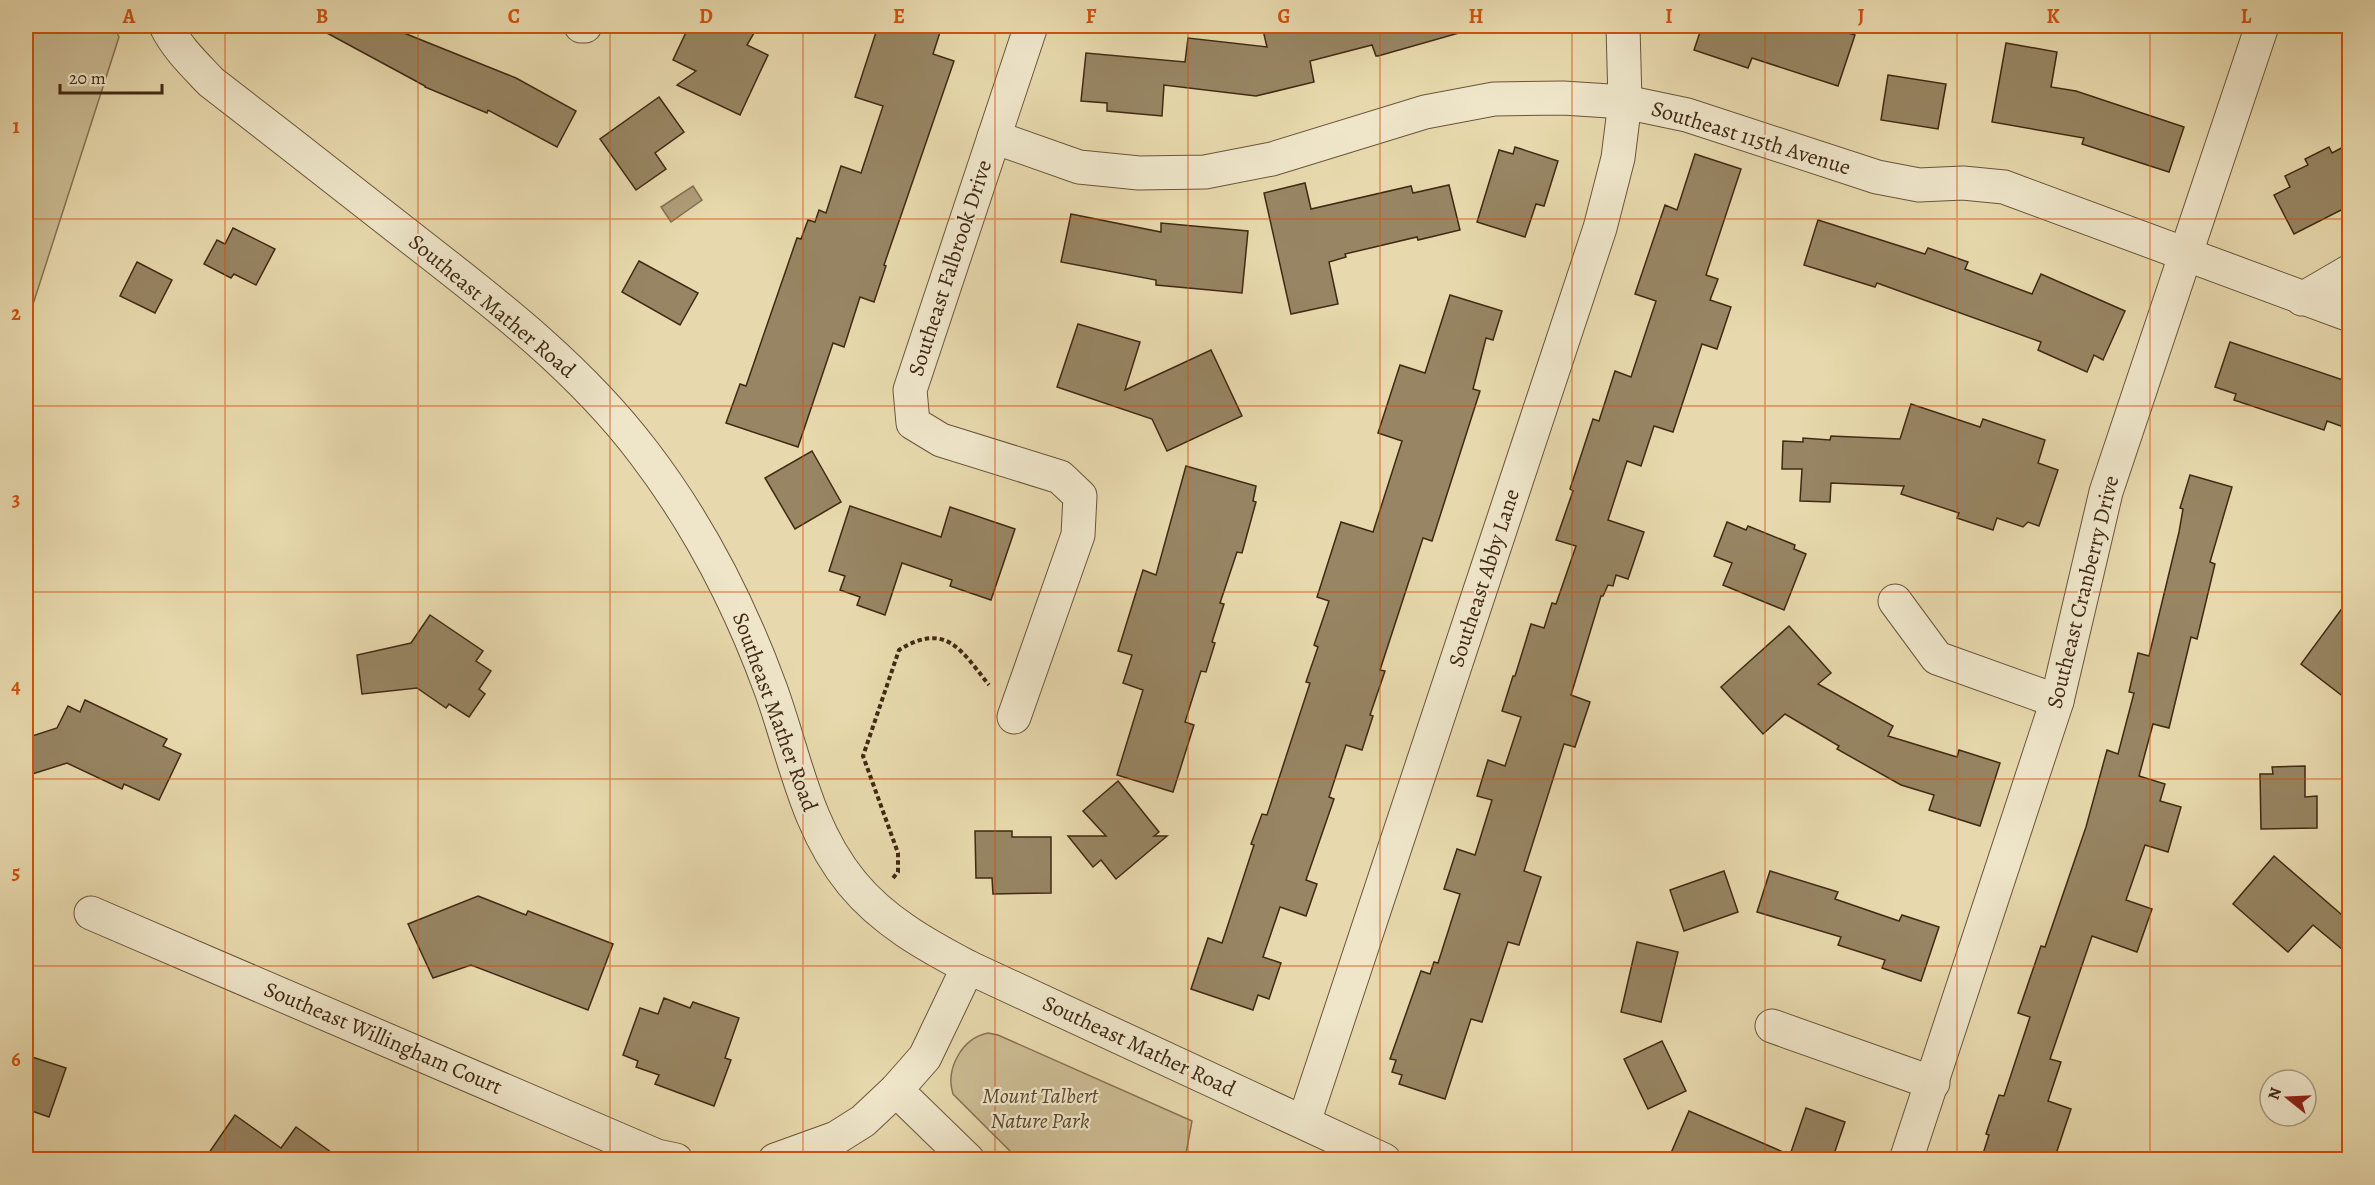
<svg xmlns="http://www.w3.org/2000/svg" width="2375" height="1185" font-family="Alegreya,serif">
	<rect width="100%" height="100%" fill="#e7d9ad"/>
	<filter id="stains"><feTurbulence type="fractalNoise" baseFrequency=".00333" numOctaves="4"/><feColorMatrix values="0 0 0 0 .2 0 0 0 0 .09 0 0 0 0 .02 0 0 0 .5 -.17"/></filter>
	<radialGradient id="worn" r=".72"><stop offset=".6" stop-color="#630" stop-opacity="0"/><stop offset="1" stop-color="#630" stop-opacity=".3"/></radialGradient>
	<!-- green -->
	<g fill="#cbbb93" stroke="#867253" stroke-width="1.5">
		<path d="M26 26H114L119 37 26 326Z"/>
		<path d="M988 1033 998 1035 1192 1121 1185 1159H1018L953 1094C945 1069 962 1038 988 1033Z"/>
	</g>
	<!-- water -->
	<path fill="#af9d79" stroke="#836f50" stroke-width="1.5" d="M693 186 702 200 671 222 661 207Z"/>
	<!-- building -->
	<g fill="#978563" stroke="#412913" stroke-width="1.5">
		<path d="M314 26H408L404 33 516 78 576 111 557 147 488 110 487 113 425 87V86Z"/>
		<path d="M689 26H758L747 45 768 55 740 115 677 85 696 71 673 60Z"/>
		<path d="M878 26H942L933 54 954 61 884 265 886 266 874 302 860 297 844 347 833 343 798 447 726 423 740 384 746 386 797 238 801 239 808 220 815 222 819 210 826 213 841 166 861 173 883 106 855 97Z"/>
		<path d="M1262 26H1458L1459 33 1378 56H1376L1372 45 1310 61 1314 82 1256 96 1164 85 1162 116 1107 111V103L1081 101 1086 53 1185 62 1188 38 1267 47Z"/>
		<path d="M1702 26H1826L1855 35 1838 86 1752 58 1748 68 1694 50Z"/>
		<path d="M2006 43 2057 52 2051 87 2076 91 2184 127 2169 172 2082 144 2084 138 1992 122Z"/>
		<path d="M1888 75 1946 84 1938 129 1881 120Z"/>
		<path d="M659 97 684 132 655 153 666 169 636 190 600 139Z"/>
		<path d="M2349 144V206L2294 234 2274 195 2290 187 2285 176 2308 165 2305 159 2329 147 2332 153Z"/>
		<path d="M1515 147 1558 161 1544 206 1536 204 1525 237 1477 222 1499 150 1513 154Z"/>
		<path d="M1695 154 1741 169 1706 275 1718 279 1710 300 1731 307 1717 349 1702 344 1673 432 1654 426 1641 466 1627 461 1608 520 1644 532 1628 579 1616 575 1613 586 1608 585 1603 596H1601L1571 695 1590 702 1575 747 1564 744 1524 871 1541 877 1519 945 1508 942 1482 1022 1471 1019 1445 1099 1399 1084 1402 1075 1392 1072 1396 1060 1390 1059 1421 971 1430 974 1434 962 1438 963 1460 894 1444 889 1457 849 1475 855 1492 800 1477 796 1488 760 1505 766 1521 717 1502 711 1513 676H1515L1531 624 1544 628 1552 603 1556 604 1576 546 1556 540 1573 491 1570 489 1593 419 1599 421 1615 371 1631 377 1656 301 1635 294 1665 205 1677 210Z"/>
		<path d="M1305 183 1311 209 1411 186 1413 193 1449 185 1460 230 1418 240 1417 237 1345 254 1346 257 1329 262 1338 304 1291 314 1264 193Z"/>
		<path d="M1071 214 1161 232V223L1248 231 1242 293 1156 285V280L1061 262Z"/>
		<path d="M1818 220 1925 254 1928 248 1968 262 1965 269 2032 294 2041 274 2125 311 2103 360 2094 355 2087 372 2038 350 2041 342 1877 283 1875 287 1804 265Z"/>
		<path d="M233 228 275 249 256 285 234 274 231 278 204 264 217 240 225 244Z"/>
		<path d="M639 261 698 293 680 325 622 292Z"/>
		<path d="M137 262 172 280 155 313 120 296Z"/>
		<path d="M1450 295 1502 311 1493 340 1486 338 1473 389 1480 391 1432 541 1423 538 1380 670 1385 671 1370 715 1373 716 1362 750 1346 745 1329 797 1334 799 1306 880 1317 884 1306 916 1280 907 1263 957 1281 963 1269 999 1258 995 1253 1010 1191 989 1208 938 1222 943 1254 845 1251 844 1262 814 1267 815 1310 683 1306 682 1318 647 1314 645 1329 601 1317 597 1341 522 1373 532 1402 441 1378 433 1400 365 1425 373Z"/>
		<path d="M1078 324 1140 342 1125 390 1211 350 1242 416 1167 451 1152 419 1057 387Z"/>
		<path d="M2230 342 2349 382V429L2327 421 2324 430 2234 400 2236 394 2215 387Z"/>
		<path d="M1911 404 1980 427 1983 419 2045 440 2038 463 2058 470 2039 526 2028 522 2023 527 1997 518 1993 530 1957 518 1959 513 1901 494 1904 486 1831 483 1830 502 1800 501 1802 469H1782L1783 441 1803 442V438L1830 440 1831 436 1900 439Z"/>
		<path d="M812 451 841 502 795 529 765 478Z"/>
		<path d="M1186 466 1256 486 1253 501 1256 502 1242 553 1237 552 1220 603 1224 604 1212 642 1215 643 1206 672 1201 671 1185 722 1194 725 1173 792 1117 775 1143 690 1123 683 1132 655 1118 651 1143 570 1156 575Z"/>
		<path d="M2190 475 2232 487 2210 562 2215 564 2197 639 2191 637 2169 728 2153 724 2139 776 2165 784 2160 801 2181 807 2168 852 2145 845 2126 900 2152 909 2137 952 2092 936 2050 1059 2061 1062 2048 1101 2071 1109 2054 1160H1981L1989 1135 1986 1134 1999 1095 2004 1096 2030 1017 2018 1013 2041 946 2045 947 2086 827 2107 750 2118 754 2134 693 2129 692 2138 653 2149 656 2179 532 2183 509 2180 508Z"/>
		<path d="M850 506 941 537 950 507 1015 529 991 600 950 586 952 580 902 563 885 615 857 605 860 597 840 590 845 576 829 571Z"/>
		<path d="M1727 522 1746 530 1748 526 1795 545 1794 549 1806 554 1784 610 1723 585 1732 563 1714 556Z"/>
		<path d="M2349 599V701L2301 664Z"/>
		<path d="M430 615 483 651 476 661 491 671 479 689 485 694 469 717 449 704 446 708 417 688 362 694 357 655 411 643Z"/>
		<path d="M1789 626 1831 673 1818 684 1893 726 1888 736 1957 757 1959 750 2000 763 1980 826 1929 810 1934 795 1901 785 1837 749 1839 746 1785 714 1763 734 1721 687Z"/>
		<path d="M85 700 167 739 163 746 181 754 159 800 124 784 122 789 67 763 26 776V738L57 728 68 706 80 712Z"/>
		<path d="M2305 766V797L2317 796V828L2261 829 2260 774H2273L2272 767Z"/>
		<path d="M1118 781 1159 832 1154 836H1167L1116 879 1101 860 1093 867 1068 836H1106L1083 811Z"/>
		<path d="M975 831H1012V837H1051V893L993 894 992 878H976Z"/>
		<path d="M2274 856 2349 921V955L2313 925 2288 952 2233 904Z"/>
		<path d="M1724 871 1738 912 1684 931 1670 890Z"/>
		<path d="M1770 871 1838 892 1835 899 1899 921 1902 915 1939 927 1921 981 1882 968 1885 960 1838 945 1841 937 1757 912Z"/>
		<path d="M478 896 526 915 528 911 613 944 588 1010 471 965 433 978 408 924Z"/>
		<path d="M1637 942 1678 952 1661 1022 1621 1012Z"/>
		<path d="M664 998 690 1008 693 1002 739 1018 725 1058 731 1060 714 1106 655 1084 659 1075 636 1067 638 1061 623 1055 640 1008 658 1014Z"/>
		<path d="M1662 1041 1686 1091 1648 1109 1624 1059Z"/>
		<path d="M26 1055 66 1068 49 1117 26 1109Z"/>
		<path d="M1806 1108 1845 1122 1832 1160H1668L1689 1111 1790 1155Z"/>
		<path d="M235 1115 281 1148 296 1127 342 1160H204Z"/>
	</g>
	<g fill="none" stroke-linecap="round" stroke-linejoin="round">
		<defs>
			<g id="minor">
				<path d="M166 26C177 48 194 64 211 82 281 136 350 190 420 245 500 307 582 371 644 453 699 525 740 605 771 690 795 757 806 827 852 883 883 921 926 945 968 967L1384 1160"/>
				<path d="M581 26H585"/>
				<path d="M994 137 1079 167 1139 173 1205 172 1272 159 1425 112 1494 99 1563 98 1625 102 1687 115 1877 177 1919 185 1963 183 2004 187 2350 315"/>
				<path d="M2302 299 2350 271"/>
				<path d="M1895 601 1937 658 2057 701"/>
				<path d="M1014 717 1078 535 1080 496 1060 477 941 440 913 423 910 390 1031 26"/>
				<path d="M91 913 657 1156 676 1160"/>
				<path d="M1772 1026 1933 1083"/>
				<path d="M896 1090 968 1160"/>
				<path d="M1304 1122 1600 228 1618 158 1625 102 1623 26"/>
				<path d="M775 1160 836 1138 863 1121 896 1090 925 1057 968 967"/>
				<path d="M1906 1160 2057 701 2106 492 2262 26"/>
			</g>
		</defs>
		<!-- minor casing -->
		<use href="#minor" stroke="#6a553a" stroke-width="35"/>
		<!-- path -->
		<path stroke="#412913" stroke-width="4" stroke-dasharray="4.5 3" stroke-linecap="butt" d="M893 878 898 872V853L863 756 899 650C946 621 961 650 989 685"/>
		<!-- minor -->
		<use href="#minor" stroke="#efe6ca" stroke-width="33"/>
	</g>
	<!-- grid -->
	<path fill="none" stroke="#cf520d" stroke-width="1.5" stroke-opacity="0.55" d="M225 26V1160M418 26V1160M610 26V1160M803 26V1160M995 26V1160M1188 26V1160M1380 26V1160M1572 26V1160M1765 26V1160M1957 26V1160M2150 26V1160M26 219H2350M26 406H2350M26 592H2350M26 779H2350M26 966H2350"/>
	<g text-anchor="middle" dominant-baseline="central" stroke-width="4.5" stroke-linejoin="round" paint-order="stroke">
		<!-- street labels -->
		<g font-size="22" fill="#412913" stroke="#efe6ca">
			<text transform="translate(1751 138) rotate(17)">Southeast 115th Avenue</text>
			<text transform="translate(950 268) rotate(-72)">Southeast Falbrook Drive</text>
			<text transform="translate(492 306) rotate(40)">Southeast Mather Road</text>
			<text transform="translate(1484 578) rotate(-72)">Southeast Abby Lane</text>
			<text transform="translate(2083 592) rotate(-76)">Southeast Cranberry Drive</text>
			<text transform="translate(775 712) rotate(70)">Southeast Mather Road</text>
			<text transform="translate(383 1038) rotate(23)">Southeast Willingham Court</text>
			<text transform="translate(1139 1046) rotate(25)">Southeast Mather Road</text>
		</g>
		<!-- park labels -->
		<g font-size="22" font-style="italic" fill="#5d462d" stroke="#efe6ca">
			<text x="1040" y="1096">Mount Talbert<tspan x="1040" dy="25">Nature Park</tspan></text>
		</g>
	</g>
	<!-- margin -->
	<rect width="2375" height="1185" fill="none" stroke="#e7d9ad" stroke-width="66"/>
	<!-- north arrow -->
	<g transform="translate(2288 1098) rotate(288)"><circle r="28" fill="#efe6ca" stroke="#a99a81" stroke-width="1.5"/>
	<path d="M0-4.5L10 22L0 15L-10 22Z" fill="#8f2418"/>
	<text y="-9" font-size="16" font-weight="bold" text-anchor="middle" fill="#412913">N</text>
	</g>
	<!-- scale -->
	<path d="M60 84v9h102v-9" fill="none" stroke="#412913" stroke-width="3"/>
	<text x="69" y="84" font-size="18" fill="#412913" stroke="#efe6ca" stroke-width="4.5" paint-order="stroke">20 m</text>
	<rect x="33" y="33" width="2309" height="1119" fill="none" stroke="#cf520d" stroke-width="2"/>
	<g font-size="20" text-anchor="middle" font-weight="bold" fill="#cf520d">
		<text x="129" y="23">A</text>
		<text x="322" y="23">B</text>
		<text x="514" y="23">C</text>
		<text x="706" y="23">D</text>
		<text x="899" y="23">E</text>
		<text x="1091" y="23">F</text>
		<text x="1284" y="23">G</text>
		<text x="1476" y="23">H</text>
		<text x="1669" y="23">I</text>
		<text x="1861" y="23">J</text>
		<text x="2053" y="23">K</text>
		<text x="2246" y="23">L</text>
		<text x="16" y="133">1</text>
		<text x="16" y="320">2</text>
		<text x="16" y="506">3</text>
		<text x="16" y="693">4</text>
		<text x="16" y="879">5</text>
		<text x="16" y="1066">6</text>
	</g>
	<rect width="100%" height="100%" filter="url(#stains)"/>
	<rect width="100%" height="100%" fill="url(#worn)"/>
</svg>
